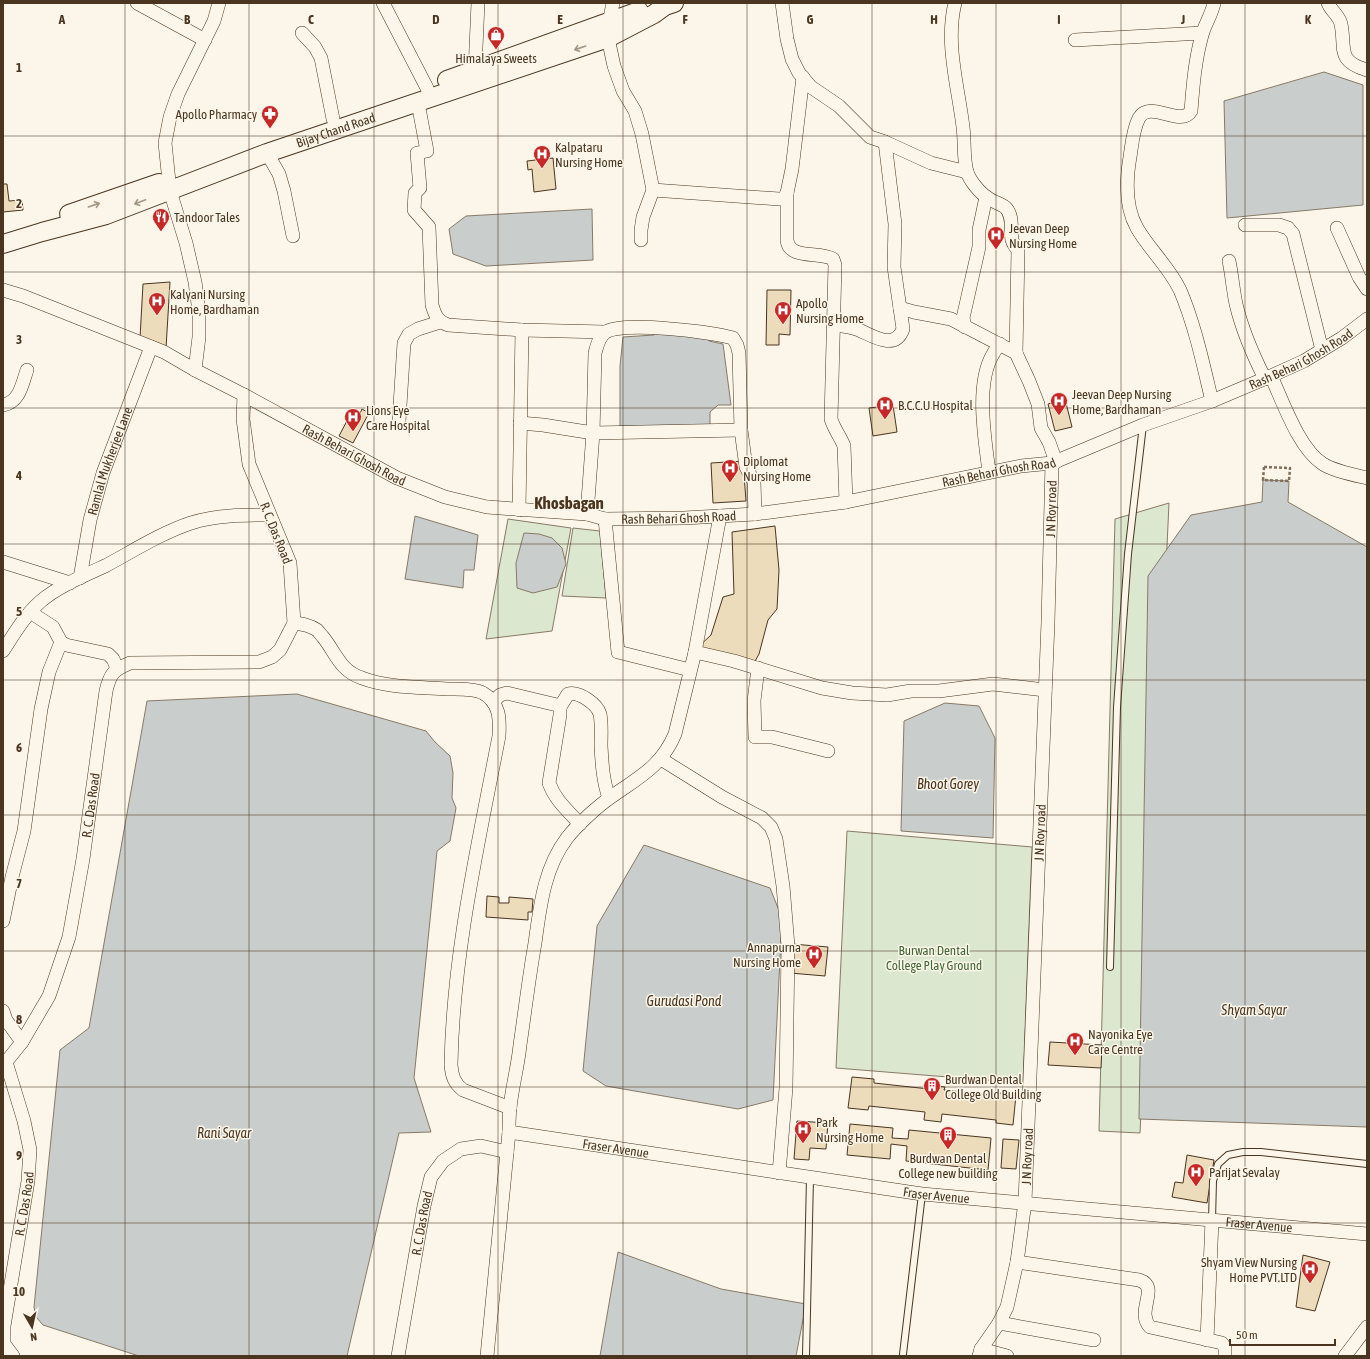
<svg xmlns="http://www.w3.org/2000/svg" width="1370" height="1359" font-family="'Asap Condensed',sans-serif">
	<rect width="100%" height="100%" fill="#fbf6e9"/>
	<!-- green -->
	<g fill="#dce7d0" stroke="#887966">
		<path d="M1169 503 1140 1133 1099 1131 1115 519Z"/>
		<path d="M508 519 571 528 552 631 486 639Z"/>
		<path d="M573 528 600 531 606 598 562 596Z"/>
		<path d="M847 831 1032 847 1023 1083 836 1068Z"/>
	</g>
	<!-- water -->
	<g fill="#c9cecd" stroke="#887966">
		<path d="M1324 72 1363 85V205L1227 218 1224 101Z"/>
		<path d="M592 209 593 260 486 266 453 254 449 229 466 216Z"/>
		<path d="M656 331 708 335 709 341 723 344 731 405H718L710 412V425L620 426V366L623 337 654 335Z"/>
		<path d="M1263 480 1289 481 1288 502 1367 547V1127L1139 1119 1148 576 1191 515 1262 502Z"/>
		<path d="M415 516 478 535 474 570H464L463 588 405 579Z"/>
		<path d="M524 533 539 534 552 538 562 548 566 564 557 587 533 593 517 588 516 563Z"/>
		<path d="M297 694 426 731 435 742 450 756 453 773 452 798 456 808 450 841 437 851 414 1078 431 1132 399 1133 347 1356H139L43 1325 36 1317 34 1307 60 1050 89 1028 147 701Z"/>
		<path d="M945 703 979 706 995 738 993 838 901 831 904 721Z"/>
		<path d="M644 845 770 888 782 918 773 1100 738 1109 606 1086 583 1071 597 926Z"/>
		<path d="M618 1252 721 1289 806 1304 796 1356H600Z"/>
	</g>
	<!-- building -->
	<g fill="#ecdcbc" stroke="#4a3520">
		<path d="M553 158 556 189 534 192 532 169 528 170 527 161Z"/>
		<path d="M3 184H7L9 201 22 200 23 210 3 212Z"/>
		<path d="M170 282 166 348 140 338 143 284Z"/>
		<path d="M767 290H791L790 335 779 334V345H766Z"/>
		<path d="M1065 399 1072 427 1055 431 1048 404Z"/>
		<path d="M893 405 897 432 873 436 869 408Z"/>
		<path d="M362 409 369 413 353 443 339 436 350 415 358 418Z"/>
		<path d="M743 461 746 501 713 503 711 463Z"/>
		<path d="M775 526 779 570 777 609 768 620 759 654 754 663 696 649 711 635 723 597 734 594 732 532Z"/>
		<path d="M487 896 499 897V903H509V897L533 899 532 912H528V920L486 917Z"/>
		<path d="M792 944 828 947 825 976 790 973Z"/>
		<path d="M1050 1042 1102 1045 1101 1068 1048 1065Z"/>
		<path d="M852 1077 874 1079V1083L929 1089V1085L945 1087 944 1090 999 1096V1093L1016 1095 1013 1125 996 1123V1120L942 1114 941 1122 924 1120 925 1112 869 1106 868 1110 848 1108Z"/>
		<path d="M797 1121 828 1123 826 1149 810 1148 809 1160 794 1159Z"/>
		<path d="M850 1124 893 1128 892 1138 908 1139 909 1130 991 1138 988 1170 906 1161 907 1146 891 1144 890 1159 847 1155Z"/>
		<path d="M1003 1139 1019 1140 1016 1169 1001 1168Z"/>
		<path d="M1187 1155 1214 1160 1207 1203 1172 1197 1175 1182 1183 1183Z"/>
		<path d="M1303 1255 1330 1262 1315 1311 1296 1307Z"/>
	</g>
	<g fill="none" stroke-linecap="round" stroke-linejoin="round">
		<defs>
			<g id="service">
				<path d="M1110 967 1117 707 1128 554 1143 425"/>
				<path d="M1212 1220 1213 1181 1218 1164 1228 1155 1243 1152H1261L1367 1164"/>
				<path d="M903 1354 922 1194"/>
				<path d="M806 1356 810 1178"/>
			</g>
			<g id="minor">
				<path d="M137 3 205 40"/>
				<path d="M383 3 427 88"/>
				<path d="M782 3 787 39 792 59 799 73 811 87 839 106 870 137 885 142 931 163 967 172"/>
				<path d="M955 3C945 43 958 86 963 127 965 141 963 158 967 172 970 181 980 193 988 198 993 202 1002 204 1006 208 1014 217 1010 230 1012 240 1013 244 1016 247 1018 251L1016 353"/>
				<path d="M1328 3C1331 11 1339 15 1341 24 1346 49 1336 61 1367 70"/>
				<path d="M609 23 613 3"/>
				<path d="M302 33 315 47 321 58 333 119"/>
				<path d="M608 38 614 66 623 91 635 111 642 134 653 190 643 217 641 230V240"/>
				<path d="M1075 40 1202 33"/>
				<path d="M475 70 478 3"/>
				<path d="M418 103 427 151 417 153 420 188 415 193 414 210 429 227 432 305C435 315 437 321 448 325L522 330 605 332"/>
				<path d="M267 153 279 174 284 191 293 236"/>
				<path d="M653 190 779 199 784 198 787 193 792 169 803 77"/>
				<path d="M787 193V240C789 260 819 251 833 259L835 265 831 419C834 429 840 436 844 446L846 502"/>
				<path d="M1245 225H1279L1288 228 1293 234 1322 350"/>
				<path d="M1337 228 1359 277 1367 289"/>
				<path d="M1229 261C1232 275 1233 290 1236 304 1242 330 1253 355 1265 379"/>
				<path id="s1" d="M3 290 23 296 91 323 164 352 195 370 244 395 397 478 445 497 487 507 587 514 605 519 684 518 755 514 846 502 1021 466 1052 463 1143 425 1212 401 1271 376 1304 361 1322 350 1342 338 1367 319"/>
				<path d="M900 308 914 312 951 319 1016 353 1029 381 1038 404 1041 428 1049 442 1056 462"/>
				<path d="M834 325C842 326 851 327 859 330 873 336 895 351 903 329L894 267 895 224 885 142"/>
				<path d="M965 327 963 318 979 247V230L986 197"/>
				<path d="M195 370 199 337V311L195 282 186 243 170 191 165 143 170 117 178 94 214 21 219 3"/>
				<path d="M1271 376C1283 402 1299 449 1323 464 1334 471 1354 475 1367 478"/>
				<path d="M1212 401C1203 364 1195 325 1180 290 1169 267 1149 249 1137 228 1125 207 1126 180 1130 157 1132 144 1133 129 1139 118 1150 99 1181 128 1191 111 1193 85 1195 60 1202 35 1205 24 1212 14 1214 3"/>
				<path d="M3 405C20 402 22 384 27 370"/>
				<path d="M399 421 404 343 409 334 418 329 440 322"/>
				<path d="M520 423 543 425 593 433 741 430"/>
				<path d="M989 472C985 439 975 384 993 354 995 350 998 347 1000 344"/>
				<path d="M519 510 522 330"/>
				<path d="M587 514 593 433 595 353C597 346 599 336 606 332 622 321 713 332 733 338L737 345 739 353 741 430 746 467 754 482 755 514"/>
				<path d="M605 519 618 652 690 670"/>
				<path d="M3 562 70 583"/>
				<path id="s2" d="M80 578 90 520 103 473 151 347"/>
				<path d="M30 612 53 627 61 642 66 645 108 654 113 659 117 668"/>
				<path d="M294 623C302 624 310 625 317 630 319 632 321 635 323 637 336 653 340 671 362 678 388 688 419 687 447 689 456 689 474 688 483 693 500 703 500 719 499 736 478 845 453 954 451 1065 452 1076 454 1083 463 1090L510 1108"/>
				<path d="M3 651C14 634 25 615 41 601 57 587 85 575 105 566 133 551 161 533 191 523 216 515 244 515 269 515"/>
				<path d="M695 652 734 661 822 688 852 693 887 695 911 691H939L993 684 1045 690"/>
				<path d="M758 668 754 701 755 737H772L828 751"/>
				<path d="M493 702 500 695 507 693 557 705 560 707V715L549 783C555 800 568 811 580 824"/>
				<path d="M560 707 568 694C579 691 597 704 600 714 602 724 601 736 601 746 602 764 603 781 609 798"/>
				<path d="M661 759 722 797 762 818 771 827 776 839 783 886 788 946 786 1088 779 1173"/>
				<path d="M3 921 12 877 24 831 41 709 49 672 61 642"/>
				<path d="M3 1011 6 1020 22 1042"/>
				<path id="s3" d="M509 1132 922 1194 1367 1234"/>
				<path d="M1017 1262 1139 1280C1161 1287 1135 1311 1150 1327L1222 1343 1225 1348V1356"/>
				<path d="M999 1323 1094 1340"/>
				<path d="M1207 1340 1212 1220"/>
				<path d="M981 1349 1007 1356"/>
				<path id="s4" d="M13 1356 4 1344V1326L28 1181 30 1150 24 1121 6 1062 22 1042 49 996 69 937 83 859 106 691C110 674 113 670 130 663L259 662 272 657 280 650 294 623 290 563 249 464 243 419 244 395"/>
				<path id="s5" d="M398 1356 424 1206 431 1177 443 1161 461 1149 481 1146 507 1152"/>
				<path d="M487 1356 509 1132C509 1124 509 1116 510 1108 512 1087 518 1066 520 1045 525 1011 529 977 535 943 540 907 544 868 567 838 577 825 598 806 611 797 639 777 661 767 675 734L695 652 720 516"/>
				<path id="s6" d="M979 1356 981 1349 999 1323 1007 1307 1017 1262 1025 1202 1048 622 1052 463"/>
				<path d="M1345 1356 1367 1327"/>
			</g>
			<g id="secondary">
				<path d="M447 80 639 11"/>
				<path d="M69 214 159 183"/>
				<path id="s7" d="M3 244 42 232 106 215 267 153 608 38 654 14 665 6 674 3"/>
			</g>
		</defs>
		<!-- service casing -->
		<use href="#service" stroke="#4a3520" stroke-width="8"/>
		<!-- minor casing -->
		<use href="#minor" stroke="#4a3520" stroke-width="14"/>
		<!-- secondary casing -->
		<use href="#secondary" stroke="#4a3520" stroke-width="20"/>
		<!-- path -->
		<path stroke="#7f6f5c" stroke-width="2.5" stroke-dasharray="3 2" stroke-linecap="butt" d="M1264 467 1290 468 1289 481 1263 480Z"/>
		<!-- service -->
		<use href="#service" stroke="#fbf6e9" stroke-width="6"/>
		<!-- minor -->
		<use href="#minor" stroke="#fbf6e9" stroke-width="13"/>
		<!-- secondary -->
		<use href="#secondary" stroke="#fbf6e9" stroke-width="18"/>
	</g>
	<!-- one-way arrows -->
	<defs><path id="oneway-shaft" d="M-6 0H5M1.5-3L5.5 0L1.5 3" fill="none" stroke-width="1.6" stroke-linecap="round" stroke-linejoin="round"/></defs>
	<g stroke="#a29684">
		<use href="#oneway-shaft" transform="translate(580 48) rotate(161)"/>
		<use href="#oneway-shaft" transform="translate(140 202) rotate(159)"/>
		<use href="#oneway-shaft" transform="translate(94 205) rotate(-19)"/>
	</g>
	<!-- grid -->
	<path fill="none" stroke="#4a3520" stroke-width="1" stroke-opacity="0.55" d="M125 3V1356M249 3V1356M374 3V1356M498 3V1356M623 3V1356M747 3V1356M872 3V1356M996 3V1356M1121 3V1356M1245 3V1356M3 136H1367M3 272H1367M3 408H1367M3 544H1367M3 680H1367M3 815H1367M3 951H1367M3 1087H1367M3 1223H1367"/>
	<!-- icons -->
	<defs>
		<symbol id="shop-pin" viewBox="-11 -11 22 30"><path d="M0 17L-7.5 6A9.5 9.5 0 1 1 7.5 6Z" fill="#c62828" stroke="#fbf6e9"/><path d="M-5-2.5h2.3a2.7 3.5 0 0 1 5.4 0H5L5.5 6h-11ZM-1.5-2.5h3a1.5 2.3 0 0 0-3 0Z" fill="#fff"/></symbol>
		<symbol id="pharmacy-pin" viewBox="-11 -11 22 30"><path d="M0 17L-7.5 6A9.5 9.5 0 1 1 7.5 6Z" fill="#c62828" stroke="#fbf6e9"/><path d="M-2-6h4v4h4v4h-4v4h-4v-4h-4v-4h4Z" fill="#fff"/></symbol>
		<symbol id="hospital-pin" viewBox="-11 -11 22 30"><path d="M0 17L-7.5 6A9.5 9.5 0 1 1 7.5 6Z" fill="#c62828" stroke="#fbf6e9"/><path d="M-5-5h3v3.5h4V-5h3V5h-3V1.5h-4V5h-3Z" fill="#fff"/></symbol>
		<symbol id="restaurant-pin" viewBox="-11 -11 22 30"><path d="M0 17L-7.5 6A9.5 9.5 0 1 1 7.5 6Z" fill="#c62828" stroke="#fbf6e9"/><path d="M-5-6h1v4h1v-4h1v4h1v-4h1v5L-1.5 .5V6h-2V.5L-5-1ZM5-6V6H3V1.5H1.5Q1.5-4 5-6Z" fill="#fff"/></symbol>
		<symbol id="building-pin" viewBox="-11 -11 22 30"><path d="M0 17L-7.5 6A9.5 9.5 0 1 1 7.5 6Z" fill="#c62828" stroke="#fbf6e9"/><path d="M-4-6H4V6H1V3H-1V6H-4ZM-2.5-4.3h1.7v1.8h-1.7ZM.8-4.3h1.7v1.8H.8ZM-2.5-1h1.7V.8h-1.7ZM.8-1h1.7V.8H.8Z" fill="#fff"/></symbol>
	</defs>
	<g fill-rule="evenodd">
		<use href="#shop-pin" x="486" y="25" width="20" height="27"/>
		<use href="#pharmacy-pin" x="260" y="104" width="20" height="27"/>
		<use href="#hospital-pin" x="532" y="144" width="20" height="27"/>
		<use href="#restaurant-pin" x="151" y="207" width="20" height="27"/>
		<use href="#hospital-pin" x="986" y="225" width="20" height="27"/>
		<use href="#hospital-pin" x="147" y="291" width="20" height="27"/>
		<use href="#hospital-pin" x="773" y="300" width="20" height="27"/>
		<use href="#hospital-pin" x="1049" y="391" width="20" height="27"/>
		<use href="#hospital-pin" x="875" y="395" width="20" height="27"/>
		<use href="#hospital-pin" x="343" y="407" width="20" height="27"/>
		<use href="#hospital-pin" x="720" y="458" width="20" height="27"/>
		<use href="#hospital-pin" x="804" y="944" width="20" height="27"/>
		<use href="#hospital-pin" x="1065" y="1031" width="20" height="27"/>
		<use href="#building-pin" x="922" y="1076" width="20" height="27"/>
		<use href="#hospital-pin" x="793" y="1119" width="20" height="27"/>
		<use href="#building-pin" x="938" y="1125" width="20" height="27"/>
		<use href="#hospital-pin" x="1186" y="1162" width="20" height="27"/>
		<use href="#hospital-pin" x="1300" y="1259" width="20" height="27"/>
	</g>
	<g text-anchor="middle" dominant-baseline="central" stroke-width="3" stroke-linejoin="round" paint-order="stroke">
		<!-- poi labels -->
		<g font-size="13" fill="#4a3520" stroke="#fbf6e9" text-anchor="start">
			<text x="496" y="58" text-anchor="middle">Himalaya Sweets</text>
			<text x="257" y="114" text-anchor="end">Apollo Pharmacy</text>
			<text x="555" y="147">Kalpataru<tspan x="555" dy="15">Nursing Home</tspan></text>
			<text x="174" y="217">Tandoor Tales</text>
			<text x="1009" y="228">Jeevan Deep<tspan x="1009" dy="15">Nursing Home</tspan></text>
			<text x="170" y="294">Kalyani Nursing<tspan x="170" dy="15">Home, Bardhaman</tspan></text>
			<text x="796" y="303">Apollo<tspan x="796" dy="15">Nursing Home</tspan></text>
			<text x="1072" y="394">Jeevan Deep Nursing<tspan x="1072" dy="15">Home, Bardhaman</tspan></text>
			<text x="898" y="405">B.C.C.U Hospital</text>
			<text x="366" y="410">Lions Eye<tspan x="366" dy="15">Care Hospital</tspan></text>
			<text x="743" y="461">Diplomat<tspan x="743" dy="15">Nursing Home</tspan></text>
			<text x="801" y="947" text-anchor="end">Annapurna<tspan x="801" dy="15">Nursing Home</tspan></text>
			<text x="1088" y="1034">Nayonika Eye<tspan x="1088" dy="15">Care Centre</tspan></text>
			<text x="945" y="1079">Burdwan Dental<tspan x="945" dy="15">College Old Building</tspan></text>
			<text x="816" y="1122">Park<tspan x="816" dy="15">Nursing Home</tspan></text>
			<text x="948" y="1158" text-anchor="middle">Burdwan Dental<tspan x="948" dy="15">College new building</tspan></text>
			<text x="1209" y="1172">Parijat Sevalay</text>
			<text x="1297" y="1262" text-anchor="end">Shyam View Nursing<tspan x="1297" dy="15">Home PVT.LTD</tspan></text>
		</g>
		<!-- street labels -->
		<g font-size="13" fill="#4a3520" stroke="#fbf6e9">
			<text stroke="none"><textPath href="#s7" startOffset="352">Bijay Chand Road</textPath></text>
			<text stroke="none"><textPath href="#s1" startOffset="1373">Rash Behari Ghosh Road</textPath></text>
			<text stroke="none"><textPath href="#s1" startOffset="389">Rash Behari Ghosh Road</textPath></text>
			<text stroke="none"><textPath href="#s2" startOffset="121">Ramlal Mukherjee Lane</textPath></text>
			<text stroke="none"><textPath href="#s1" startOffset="1049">Rash Behari Ghosh Road</textPath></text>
			<text stroke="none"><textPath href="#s6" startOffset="857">J N Roy road</textPath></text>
			<text stroke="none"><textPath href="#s1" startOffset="725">Rash Behari Ghosh Road</textPath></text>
			<text transform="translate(276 533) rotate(68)">R. C. Das Road</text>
			<text stroke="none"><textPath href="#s4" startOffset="577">R. C. Das Road</textPath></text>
			<text stroke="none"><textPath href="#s6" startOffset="533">J N Roy road</textPath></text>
			<text stroke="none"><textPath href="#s3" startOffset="108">Fraser Avenue</textPath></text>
			<text stroke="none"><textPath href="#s6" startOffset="209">J N Roy road</textPath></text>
			<text stroke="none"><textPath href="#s3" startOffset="432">Fraser Avenue</textPath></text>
			<text stroke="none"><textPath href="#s4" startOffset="157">R. C. Das Road</textPath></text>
			<text stroke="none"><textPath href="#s5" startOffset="135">R. C. Das Road</textPath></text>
			<text stroke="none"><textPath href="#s3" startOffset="756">Fraser Avenue</textPath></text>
		</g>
		<!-- park labels -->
		<g font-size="13" fill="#436837" stroke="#fbf6e9">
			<text x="934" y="950">Burwan Dental<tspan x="934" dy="15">College Play Ground</tspan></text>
		</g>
		<!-- water labels -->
		<g font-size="14" font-style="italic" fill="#4a3520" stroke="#fbf6e9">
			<text x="948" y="784">Bhoot Gorey</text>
			<text x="684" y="1001">Gurudasi Pond</text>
			<text x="1254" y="1010">Shyam Sayar</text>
			<text x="224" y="1133">Rani Sayar</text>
		</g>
		<!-- district labels -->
		<g font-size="17" font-weight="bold" fill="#4a3520" stroke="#fbf6e9">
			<text x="569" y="503">Khosbagan</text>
		</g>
	</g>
	<g font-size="13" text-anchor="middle" font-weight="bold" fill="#4a3520" stroke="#fbf6e9" stroke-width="3" stroke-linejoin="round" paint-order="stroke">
		<text x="62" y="24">A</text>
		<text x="187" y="24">B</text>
		<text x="311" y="24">C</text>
		<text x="436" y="24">D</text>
		<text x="560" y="24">E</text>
		<text x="685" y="24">F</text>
		<text x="810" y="24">G</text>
		<text x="934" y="24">H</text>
		<text x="1059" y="24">I</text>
		<text x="1183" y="24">J</text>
		<text x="1308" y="24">K</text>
		<text x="19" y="72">1</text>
		<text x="19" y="208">2</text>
		<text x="19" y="344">3</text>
		<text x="19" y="480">4</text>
		<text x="19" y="616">5</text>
		<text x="19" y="752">6</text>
		<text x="19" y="888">7</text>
		<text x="19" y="1024">8</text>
		<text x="19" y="1160">9</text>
		<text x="19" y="1296">10</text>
	</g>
	<!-- border -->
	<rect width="1370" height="1359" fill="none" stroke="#4a3520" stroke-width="8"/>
	<!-- north arrow -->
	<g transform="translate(32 1327) rotate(171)" stroke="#fbf6e9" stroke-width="3" paint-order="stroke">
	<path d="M0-3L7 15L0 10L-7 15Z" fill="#4a3520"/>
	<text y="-6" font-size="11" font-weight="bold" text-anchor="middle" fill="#4a3520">N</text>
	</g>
	<!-- scale -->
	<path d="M1230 1339v6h105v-6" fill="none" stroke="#4a3520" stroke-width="2"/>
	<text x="1236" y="1339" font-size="12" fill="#4a3520" stroke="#fbf6e9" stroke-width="3" paint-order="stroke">50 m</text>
</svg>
